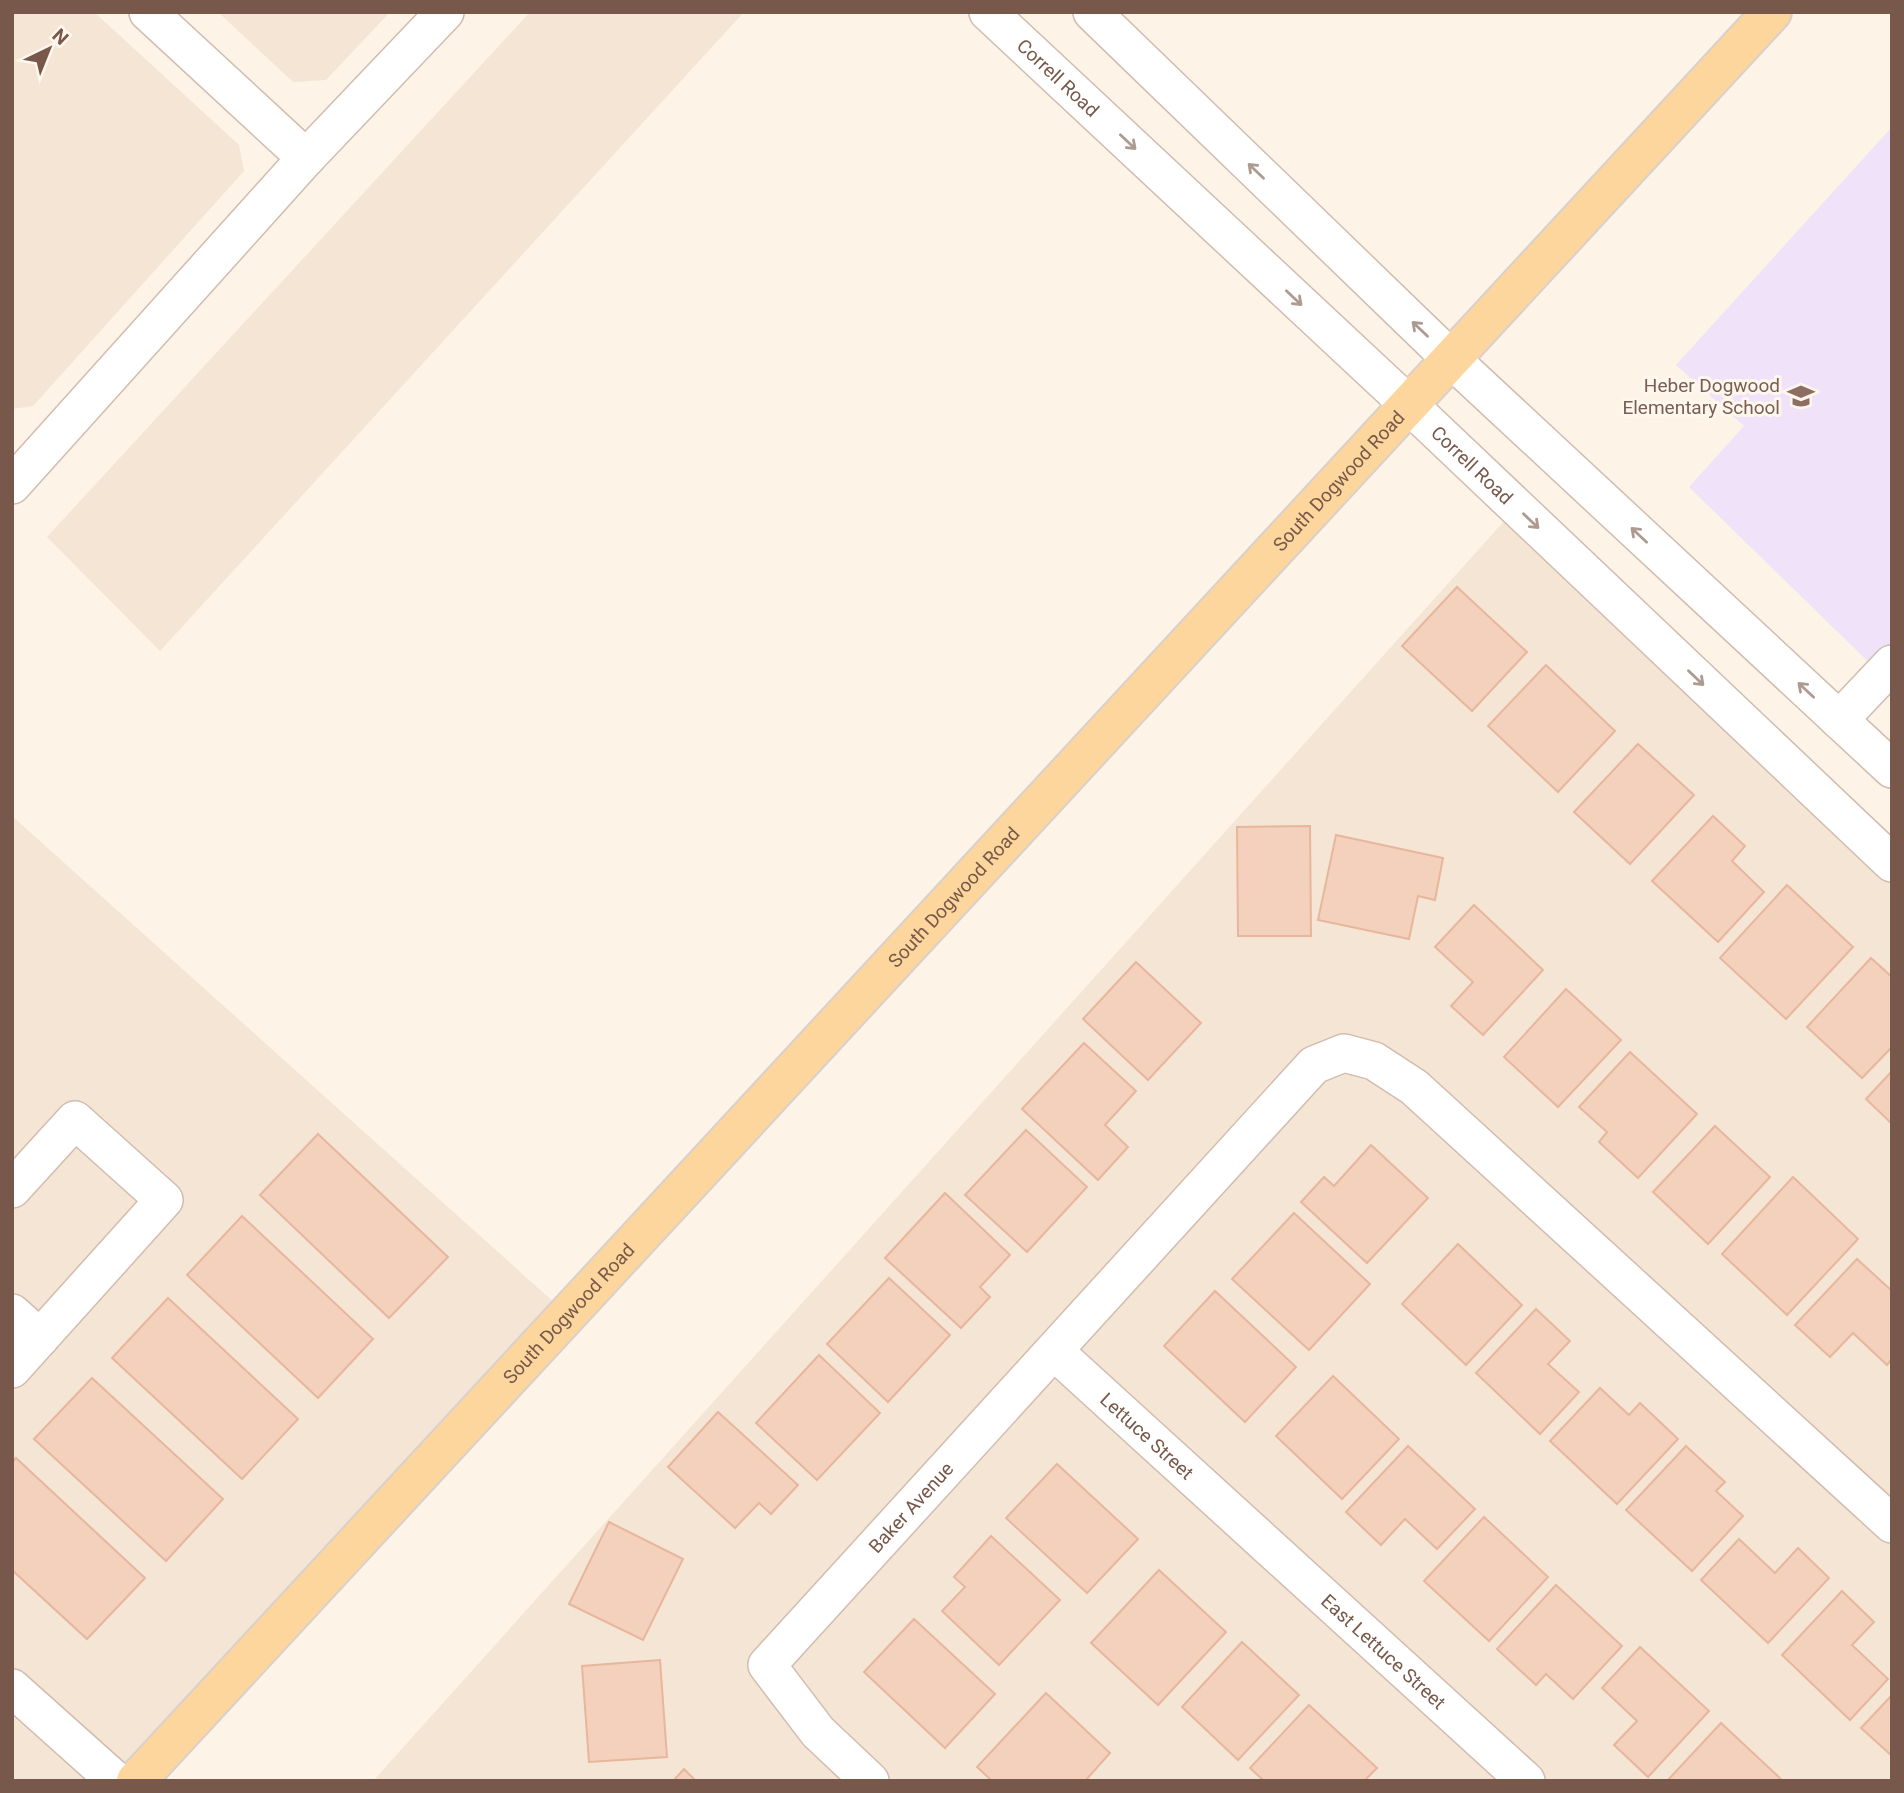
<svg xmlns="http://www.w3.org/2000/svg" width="1904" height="1793" font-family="Roboto,sans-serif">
	<rect width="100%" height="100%" fill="#fdf3e6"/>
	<!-- residential -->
	<g fill="#f5e5d4">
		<path d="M12 12H94L239 145 244 171 33 406 12 409Z"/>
		<path d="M218 12H390L326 80 293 82Z"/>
		<path d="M530 12H744L160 651 47 537Z"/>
		<path d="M1514 510 1892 864V1781H373Z"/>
		<path d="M12 816 567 1314 136 1781H12Z"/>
	</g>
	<!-- education -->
	<path fill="#f0e2f9" d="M1892 127V685L1689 487 1744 426 1676 365Z"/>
	<!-- building -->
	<g fill="#f3d1bd" stroke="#e7b69c" stroke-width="2">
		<path d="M1457 587 1527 652 1472 711 1402 646Z"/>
		<path d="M1546 665 1615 731 1558 792 1488 726Z"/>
		<path d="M1638 744 1694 795 1630 864 1574 812Z"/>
		<path d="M1713 816 1745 846 1732 861 1764 892 1718 942 1652 881Z"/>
		<path d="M1310 826 1311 936H1238L1237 827Z"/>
		<path d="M1336 835 1443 858 1435 900 1418 896 1409 939 1318 920Z"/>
		<path d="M1787 885 1853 947 1786 1019 1720 958Z"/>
		<path d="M1474 905 1543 970 1483 1035 1451 1006 1473 982 1435 947Z"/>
		<path d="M1871 958 1892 977V1047L1862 1078 1807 1027Z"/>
		<path d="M1136 962 1201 1023 1148 1080 1083 1019Z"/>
		<path d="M1566 989 1621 1040 1558 1107 1504 1057Z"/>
		<path d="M1084 1043 1136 1091 1105 1125 1128 1147 1098 1180 1022 1109Z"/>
		<path d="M1630 1052 1697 1114 1638 1178 1599 1142 1607 1132 1579 1107Z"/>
		<path d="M1892 1071V1124L1866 1099Z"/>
		<path d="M1715 1126 1770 1177 1708 1244 1653 1192Z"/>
		<path d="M1026 1130 1087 1187 1027 1252 965 1195Z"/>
		<path d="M318 1134 448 1257 389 1318 260 1195Z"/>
		<path d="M1371 1145 1428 1198 1367 1263 1301 1202 1324 1177 1334 1186Z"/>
		<path d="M1793 1177 1858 1239 1787 1315 1722 1254Z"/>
		<path d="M945 1193 1010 1255 980 1287 990 1297 961 1328 885 1258Z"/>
		<path d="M1294 1213 1370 1284 1309 1350 1232 1279Z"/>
		<path d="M242 1216 373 1339 318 1398 187 1275Z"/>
		<path d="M1458 1244 1522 1305 1466 1365 1402 1304Z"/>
		<path d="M1857 1259 1892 1291V1359L1887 1365 1853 1333 1830 1357 1795 1325Z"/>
		<path d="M889 1278 950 1335 888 1402 827 1344Z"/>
		<path d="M1215 1291 1296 1367 1245 1422 1164 1346Z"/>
		<path d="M168 1298 298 1419 242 1479 112 1358Z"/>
		<path d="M1536 1309 1570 1341 1548 1364 1579 1392 1540 1434 1476 1373Z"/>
		<path d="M819 1355 880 1413 817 1480 756 1423Z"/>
		<path d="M1333 1376 1399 1439 1342 1499 1276 1436Z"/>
		<path d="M92 1378 223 1499 166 1561 34 1439Z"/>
		<path d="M1600 1388 1629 1415 1640 1403 1678 1439 1617 1504 1550 1441Z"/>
		<path d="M718 1412 798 1485 771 1514 759 1503 735 1528 668 1467Z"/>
		<path d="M1408 1446 1475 1509 1437 1549 1405 1519 1381 1545 1346 1512Z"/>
		<path d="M1686 1446 1725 1482 1716 1491 1743 1516 1692 1571 1626 1510Z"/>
		<path d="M16 1458 145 1578 87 1639 12 1570V1462Z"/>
		<path d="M1057 1464 1138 1539 1087 1593 1006 1518Z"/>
		<path d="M1484 1517 1548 1577 1489 1641 1424 1581Z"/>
		<path d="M609 1522 683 1559 643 1640 569 1604Z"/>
		<path d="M991 1536 1060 1600 999 1665 942 1611 965 1587 954 1577Z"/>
		<path d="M1739 1539 1775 1573 1798 1548 1829 1578 1768 1643 1701 1580Z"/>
		<path d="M1159 1570 1226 1632 1158 1705 1091 1643Z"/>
		<path d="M1556 1585 1622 1646 1573 1699 1546 1674 1536 1685 1497 1649Z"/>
		<path d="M1842 1591 1874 1622 1852 1645 1888 1679 1850 1720 1782 1655Z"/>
		<path d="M914 1619 995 1694 945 1748 864 1672Z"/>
		<path d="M1242 1642 1299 1695 1238 1760 1182 1707Z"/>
		<path d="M1640 1647 1709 1711 1648 1777 1614 1745 1637 1721 1602 1688Z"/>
		<path d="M660 1660 667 1757 589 1762 582 1666Z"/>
		<path d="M1046 1693 1110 1753 1085 1781H992L977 1767Z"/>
		<path d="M1892 1695V1756L1861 1728Z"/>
		<path d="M1309 1705 1377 1768 1364 1781H1264L1250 1768Z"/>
		<path d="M1721 1723 1783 1781H1667Z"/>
		<path d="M684 1769 696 1781H673Z"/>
	</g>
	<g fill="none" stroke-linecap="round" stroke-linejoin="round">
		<defs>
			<g id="minor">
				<path d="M148 12 306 158"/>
				<path id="s1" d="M988 12 1408 404 1892 863"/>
				<path d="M1092 12 1450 358 1892 769"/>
				<path d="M12 485 306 158 445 12"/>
				<path d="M1839 720 1892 664"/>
				<path d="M12 1189 75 1120 164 1200 12 1369"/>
				<path d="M12 1313 40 1338"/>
				<path id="s2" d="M1054 1351 1526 1781"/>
				<path d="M12 1688 116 1781"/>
				<path id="s3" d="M870 1781 818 1732 767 1665 1314 1065 1344 1053 1374 1061 1414 1087 1892 1524"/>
			</g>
			<g id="major">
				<path id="s4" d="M136 1781 1772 12"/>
			</g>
		</defs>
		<!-- minor casing -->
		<use href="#minor" stroke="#d1bcae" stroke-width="40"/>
		<!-- major casing -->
		<use href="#major" stroke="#d9d0cc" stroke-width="42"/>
		<!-- minor -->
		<use href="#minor" stroke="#fff" stroke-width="37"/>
		<!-- major -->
		<use href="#major" stroke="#fdd69d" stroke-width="38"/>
	</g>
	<!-- one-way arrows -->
	<defs><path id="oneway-shaft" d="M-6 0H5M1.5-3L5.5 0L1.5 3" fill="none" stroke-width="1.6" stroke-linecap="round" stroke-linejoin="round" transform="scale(1.75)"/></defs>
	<g stroke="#ad9b92">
		<use href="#oneway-shaft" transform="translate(1128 142) rotate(43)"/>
		<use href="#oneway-shaft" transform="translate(1256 171) rotate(-136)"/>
		<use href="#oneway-shaft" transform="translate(1294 298) rotate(43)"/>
		<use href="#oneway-shaft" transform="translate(1420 329) rotate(-136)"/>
		<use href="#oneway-shaft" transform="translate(1531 521) rotate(44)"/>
		<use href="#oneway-shaft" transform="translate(1639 535) rotate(-137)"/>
		<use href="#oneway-shaft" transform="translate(1696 678) rotate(44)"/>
		<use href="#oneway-shaft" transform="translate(1806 690) rotate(-137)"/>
	</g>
	<!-- icons -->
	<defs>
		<symbol id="school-bare" viewBox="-9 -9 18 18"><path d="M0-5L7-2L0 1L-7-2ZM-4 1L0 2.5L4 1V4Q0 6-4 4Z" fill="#8d6e63" stroke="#fff7ed" stroke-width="2.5" paint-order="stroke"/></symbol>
	</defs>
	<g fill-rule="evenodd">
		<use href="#school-bare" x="1782" y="377" width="38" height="38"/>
	</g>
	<g text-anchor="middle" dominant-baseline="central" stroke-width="6" stroke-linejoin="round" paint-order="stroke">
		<!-- street labels -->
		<g font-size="19" fill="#77584a" stroke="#fff7ed">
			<text stroke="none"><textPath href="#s1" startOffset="96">Correll Road</textPath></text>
			<text stroke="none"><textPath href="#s1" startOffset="663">Correll Road</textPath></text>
			<text stroke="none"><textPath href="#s4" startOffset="1771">South Dogwood Road</textPath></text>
			<text stroke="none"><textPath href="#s4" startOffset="1204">South Dogwood Road</textPath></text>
			<text stroke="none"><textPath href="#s4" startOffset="637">South Dogwood Road</textPath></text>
			<text stroke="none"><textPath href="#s2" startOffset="126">Lettuce Street</textPath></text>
			<text stroke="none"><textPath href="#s3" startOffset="369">Baker Avenue</textPath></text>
			<text stroke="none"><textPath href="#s2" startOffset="446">East Lettuce Street</textPath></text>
		</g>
		<!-- education labels -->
		<g font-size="19" fill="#785e54" stroke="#fff7ed" text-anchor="end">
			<text x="1780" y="385">Heber Dogwood<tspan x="1780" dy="22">Elementary School</tspan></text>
		</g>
	</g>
	<!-- border -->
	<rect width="1904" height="1793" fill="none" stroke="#77584a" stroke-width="28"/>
	<!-- north arrow -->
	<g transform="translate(49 49) rotate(43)" stroke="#fff7ed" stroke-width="5" paint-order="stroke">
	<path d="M0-5L12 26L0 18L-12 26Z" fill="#77584a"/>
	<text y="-10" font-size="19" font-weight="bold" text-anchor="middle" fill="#77584a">N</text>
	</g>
</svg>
